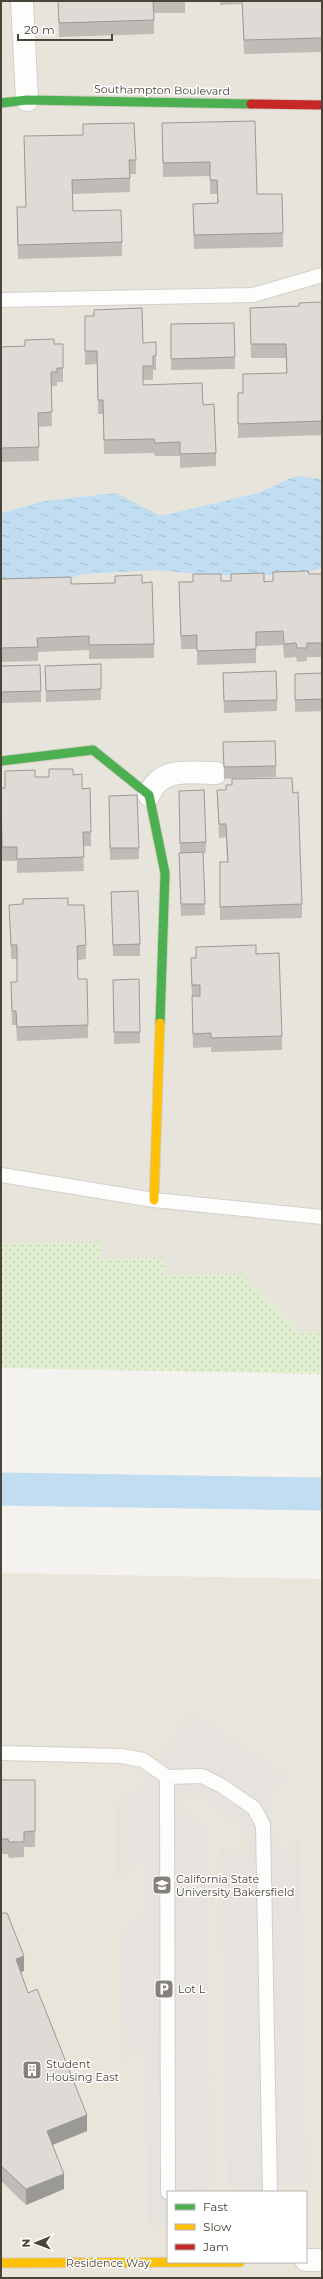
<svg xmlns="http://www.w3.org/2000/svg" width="323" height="2279" font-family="Montserrat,sans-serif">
	<defs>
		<pattern id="grass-dots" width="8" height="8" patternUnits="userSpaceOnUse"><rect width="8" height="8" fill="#e1eecf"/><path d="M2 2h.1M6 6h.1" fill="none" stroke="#c3cdb2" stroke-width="1.8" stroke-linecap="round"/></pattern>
		<pattern id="water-ripples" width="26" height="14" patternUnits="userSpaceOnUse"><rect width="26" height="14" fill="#c0ddf1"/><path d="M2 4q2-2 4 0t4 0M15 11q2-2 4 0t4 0" fill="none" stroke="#a6bfcf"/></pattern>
	</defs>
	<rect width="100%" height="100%" fill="#f4f2ee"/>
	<!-- residential -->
	<path fill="#e7e4dc" d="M1 1H322V1332H299L242 1274 164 1275 163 1258 100 1259V1242L1 1243Z"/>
	<!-- education -->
	<path fill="#eae5da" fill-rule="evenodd" d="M1 1573 322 1579V2278H1ZM168 2192H306V2262H168Z"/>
	<!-- grass -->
	<path fill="url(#grass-dots)" d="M100 1242V1259L163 1258 164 1275 242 1274 299 1332H322V1374L1 1368V1243Z"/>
	<!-- parking -->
	<path fill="#e6e3df" d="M189 1711 287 1776 271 1798 274 1850 280 1852 300 1838 306 2184 282 2186 278 2192H243L227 2183 221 1847 245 1855 247 1847 245 1831 239 1825 196 1795 189 1793 184 1795 182 1805 184 1812 207 1829 210 2190 168 2192V2226L148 2225 145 2047 121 2063 120 1932 144 1913V1861L117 1877V1802L143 1785Z"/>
	<!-- water -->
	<path fill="url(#water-ripples)" d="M296 476 322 479V568L299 575H211L155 570 84 574 56 581 1 583V513L45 501 116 493 161 516 258 493Z"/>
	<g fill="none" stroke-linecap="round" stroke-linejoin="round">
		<!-- canal -->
		<path stroke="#c0ddf1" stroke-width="33" d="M1 1489 322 1494"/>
		<defs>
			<g id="lane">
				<path d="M1 300 253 295 322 275"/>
				<path d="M1 1175 154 1200 322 1217"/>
				<path d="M1 1753 121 1756 143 1760 167 1777"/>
				<path d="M168 2192 167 1777 202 1776 222 1786 254 1808 263 1825 270 2192"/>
			</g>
			<g id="street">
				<path d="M22 1 27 100"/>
				<path d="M149 795C161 766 189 773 216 773"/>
				<path d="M306 2260H322"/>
			</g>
			<g id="fast">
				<path d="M1 103 27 100 251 104"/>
				<path d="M1 761 93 750 149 795 165 873 160 1023"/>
			</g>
			<g id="slow">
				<path d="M154 1200 160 1023"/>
				<path d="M1 2263 240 2262"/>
			</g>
			<path id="jam" d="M251 104 322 105"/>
		</defs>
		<!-- lane casing -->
		<use href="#lane" stroke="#d2d0cb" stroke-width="16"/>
		<!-- street casing -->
		<use href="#street" stroke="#d2d0cb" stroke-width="24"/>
		<!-- fast casing -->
		<use href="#fast" stroke="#d3cfc5" stroke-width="11"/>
		<!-- slow casing -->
		<use href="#slow" stroke="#d3cfc5" stroke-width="11"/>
		<!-- jam casing -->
		<use href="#jam" stroke="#d3cfc5" stroke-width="11"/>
		<!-- lane -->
		<use href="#lane" stroke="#fdfdfc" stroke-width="14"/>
		<!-- street -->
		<use href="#street" stroke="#fdfdfc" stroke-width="22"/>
		<!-- fast -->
		<use href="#fast" stroke="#4caf50" stroke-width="9"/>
		<!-- slow -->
		<use href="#slow" stroke="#ffc107" stroke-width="9"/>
		<!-- jam -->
		<use href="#jam" stroke="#c62828" stroke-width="9"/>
	</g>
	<!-- wall -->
	<g fill="#bfbcb8">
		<path d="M58 1H185V13H154V34L59 37Z"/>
		<path d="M220 1H322V52L244 54 242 4 220 5Z"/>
		<path d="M162 123 257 194 283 233V247L194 249 193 204 217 203V194H210V176L163 177Z"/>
		<path d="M24 136 136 160V174H130V192L73 194V211L122 242V256L18 259 17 207H26Z"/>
		<path d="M322 302V435L238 438V393H243L286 373V358H251L250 308 299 306Z"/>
		<path d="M85 316 143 343 156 356V370H153V380H143V385L203 405 216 453V466L180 468V456H155L154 453 104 454 103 414H98L97 364 85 365Z"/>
		<path d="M171 324 235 357V369L171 370Z"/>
		<path d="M63 344V382H57V386H51L52 426 38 427 39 461 1 462V347Z"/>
		<path d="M309 574H322V657H307V661L297 662 296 657 284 658 283 645 256 646V663L197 665V649H181L179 582 221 581H273Z"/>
		<path d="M1 579 71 584 142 583 154 644V658L89 659V650L38 652V661L1 662Z"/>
		<path d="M101 664V700L46 702 45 666Z"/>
		<path d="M1 666 41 691V702L1 703Z"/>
		<path d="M223 673 277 700V711L224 713Z"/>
		<path d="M322 673V711L295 712V674Z"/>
		<path d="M223 742 276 766V777L224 779Z"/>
		<path d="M73 775 82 789 91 832V846H83L84 871 17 873V861H2L1 788H5L35 777H49Z"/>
		<path d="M217 790 293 793 302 904V918L220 920V862H227L226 837 219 838Z"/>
		<path d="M179 791 206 842V853H203L205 915 181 916 179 865V853H180Z"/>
		<path d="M109 796 139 848V859L110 860Z"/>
		<path d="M111 892 140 944V956H113Z"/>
		<path d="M9 905H68L86 945V959L78 960V979L88 1025V1038L17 1041 16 1025H12L11 982H17V959H11Z"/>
		<path d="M256 954 282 1036V1050L211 1052V1047L193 1048 191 958Z"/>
		<path d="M113 980 140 1032V1043L114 1044Z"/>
		<path d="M1 1780H35V1847H24V1857L9 1858 8 1854H1Z"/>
		<path d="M1 1913 24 1971 21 1972 28 1993 87 2131 53 2145 64 2189 26 2205 1 2181Z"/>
	</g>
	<!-- shaded-wall -->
	<g fill="#9b9996">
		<path d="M24 1956V1971L16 1974V1959Z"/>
		<path d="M87 2115V2131L47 2147V2131Z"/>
		<path d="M64 2174V2189L26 2205V2189Z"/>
	</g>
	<!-- building -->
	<g fill="#dedbd6" stroke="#9b9996">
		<path d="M58 1H153L154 20 59 23Z"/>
		<path d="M242 1H322V38L244 40Z"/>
		<path d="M255 121 257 194H282L283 233 194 235 193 204 218 203 217 180H210V162L163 163 162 123Z"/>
		<path d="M134 123 136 160H129L130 178 72 180 73 211 121 210 122 242 18 245 17 207H26L24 136 83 135V124Z"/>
		<path d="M322 302V421L238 424V393H243V374L287 373 286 344H251L250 308 299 306V303Z"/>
		<path d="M142 308 143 343 156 342V356H153V366H143V385L202 383 203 405 214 404 216 453 180 454V442L155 443 154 439 104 440 103 400H98L97 351H85V316H94V310Z"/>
		<path d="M234 323 235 357 171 359V324Z"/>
		<path d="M54 339V344H63V368H57V372H51L52 412 38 413 39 447 1 448V347L25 346V340Z"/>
		<path d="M308 571 309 574H322V643H307V648H297L296 643 284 644 283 631 256 632V649L197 651V635L181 636 179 582H193V574H221V581H231V574L264 573V582L273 581V572Z"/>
		<path d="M142 575V583L152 582 154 644 89 645V636L37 638 38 647 1 648V579L71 577V584L115 583V576Z"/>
		<path d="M101 664V689L46 691 45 666Z"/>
		<path d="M40 665 41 691 1 692V666Z"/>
		<path d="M276 671 277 700 224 701 223 673Z"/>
		<path d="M322 673V699L295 700V674Z"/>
		<path d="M275 741 276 766 224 767 223 742Z"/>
		<path d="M49 769H73V775L82 774V789L90 788 91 832H83L84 857 17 859V847H2L1 788H5V771L35 770V777H49Z"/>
		<path d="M292 778 293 793 298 792 302 904 220 907V862H228L226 824H219L217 790H226V785H232V779Z"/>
		<path d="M204 790 206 842 180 843 179 791Z"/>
		<path d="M137 795 139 848H110L109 796Z"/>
		<path d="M203 852 205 904H181L179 853Z"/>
		<path d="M138 891 140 944 113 945 111 892Z"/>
		<path d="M68 898V905H84L86 945 77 946 78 979H87L88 1025 17 1027 16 1011H12L11 982H17V945H11L9 905 23 904V899Z"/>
		<path d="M256 945V954L279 953 282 1036 211 1038V1033L193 1034 192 996H200V985H192L191 958H196V947Z"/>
		<path d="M139 979 140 1032H114L113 980Z"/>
		<path d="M1 1780H35V1831L24 1832V1842H9L8 1839H1Z"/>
		<path d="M1 1913H7L24 1956 16 1959 28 1993 37 1989 87 2115 47 2131 64 2174 26 2189 1 2166Z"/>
	</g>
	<!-- icons -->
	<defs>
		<symbol id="university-square" viewBox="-11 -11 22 22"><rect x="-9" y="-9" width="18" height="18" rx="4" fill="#868178" stroke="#fff"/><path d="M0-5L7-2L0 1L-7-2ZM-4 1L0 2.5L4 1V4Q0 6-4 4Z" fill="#fff"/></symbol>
		<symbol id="parking-square" viewBox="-11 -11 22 22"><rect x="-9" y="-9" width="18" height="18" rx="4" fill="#868178" stroke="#fff"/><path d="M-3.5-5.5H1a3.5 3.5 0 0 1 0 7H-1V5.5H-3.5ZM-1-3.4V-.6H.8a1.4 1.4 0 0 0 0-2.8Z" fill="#fff"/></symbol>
		<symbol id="building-square" viewBox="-11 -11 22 22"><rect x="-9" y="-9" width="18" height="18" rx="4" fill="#868178" stroke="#fff"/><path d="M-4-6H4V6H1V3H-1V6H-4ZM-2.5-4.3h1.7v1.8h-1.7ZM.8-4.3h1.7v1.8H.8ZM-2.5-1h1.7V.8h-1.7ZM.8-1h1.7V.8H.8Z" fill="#fff"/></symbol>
	</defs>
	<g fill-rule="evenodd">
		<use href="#university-square" x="151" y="1874" width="22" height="22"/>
		<use href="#parking-square" x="153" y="1978" width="22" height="22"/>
		<use href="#building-square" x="21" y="2059" width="22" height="22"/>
	</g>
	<g text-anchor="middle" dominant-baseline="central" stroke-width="3" stroke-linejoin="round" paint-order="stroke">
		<!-- street labels -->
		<g font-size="11" fill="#4b4439" stroke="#fff">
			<text transform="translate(162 90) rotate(1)">Southampton Boulevard</text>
			<text x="108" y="2263">Residence Way</text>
		</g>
		<!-- poi labels -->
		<g font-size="11" fill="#4b4439" stroke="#fff" text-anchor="start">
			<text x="176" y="1879">California State<tspan x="176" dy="13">University Bakersfield</tspan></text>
			<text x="178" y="1989">Lot L</text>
			<text x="46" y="2064">Student<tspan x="46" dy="13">Housing East</tspan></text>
		</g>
	</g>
	<!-- border -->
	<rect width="323" height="2279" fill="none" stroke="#4b4439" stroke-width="4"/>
	<!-- legend -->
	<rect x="167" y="2191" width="140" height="72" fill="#ffffff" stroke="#b7b4b0"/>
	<rect x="175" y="2204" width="20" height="6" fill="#4caf50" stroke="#b7b4b0"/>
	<text x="203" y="2211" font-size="12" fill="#4b4439">Fast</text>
	<rect x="175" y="2224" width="20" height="6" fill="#ffc107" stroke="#b7b4b0"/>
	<text x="203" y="2231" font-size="12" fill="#4b4439">Slow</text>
	<rect x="175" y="2244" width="20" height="6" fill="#c62828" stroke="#b7b4b0"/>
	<text x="203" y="2251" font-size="12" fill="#4b4439">Jam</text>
	<!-- north arrow -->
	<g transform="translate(36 2243) rotate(269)" stroke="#ffffff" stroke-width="3" paint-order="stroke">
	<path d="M0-3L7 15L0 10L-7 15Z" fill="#4b4439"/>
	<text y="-6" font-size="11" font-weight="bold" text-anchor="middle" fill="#4b4439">N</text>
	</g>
	<!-- scale -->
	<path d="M18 34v6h94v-6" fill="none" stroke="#4b4439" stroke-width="2"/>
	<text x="24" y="34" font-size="12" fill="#4b4439" stroke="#ffffff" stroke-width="3" paint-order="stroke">20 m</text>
</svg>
